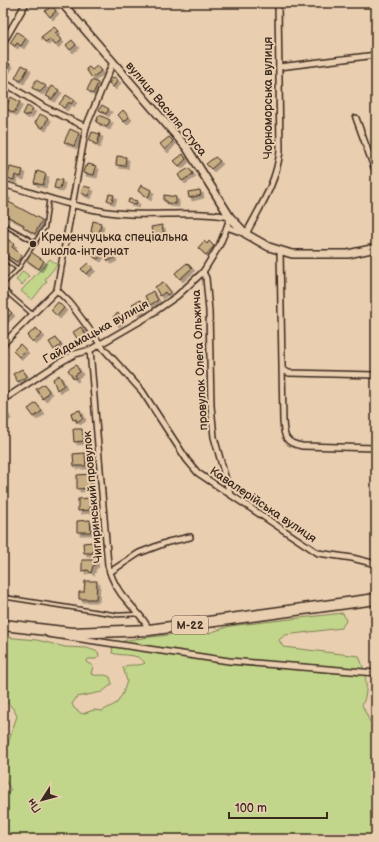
<svg xmlns="http://www.w3.org/2000/svg" width="379" height="842" font-family="'Balsamiq Sans',sans-serif">
	<defs>
		<filter id="shadow"><feDropShadow dx="3" dy="3" stdDeviation="0" flood-color="#0004"/></filter>
	</defs>
	<rect width="100%" height="100%" fill="#e9ceb0"/>
	<filter id="ink" filterUnits="userSpaceOnUse"><feTurbulence type="fractalNoise" baseFrequency=".025" numOctaves="2"/><feDisplacementMap in="SourceGraphic" scale="8" xChannelSelector="R" yChannelSelector="G"/><feConvolveMatrix kernelMatrix="1 2 1 2 8 2 1 2 1" color-interpolation-filters="sRGB"/></filter>
	<g filter="url(#ink)">
		<!-- green -->
		<g fill="#c2d68b" stroke="#7e8054">
			<path d="M50 259 57 265 45 279 47 281 32 300 21 291Z"/>
			<path d="M23 271 29 276 22 285 16 280Z"/>
			<path d="M343 613 346 621 341 628 285 635 279 640 283 647 359 656C365 671 370 690 362 705L370 722 376 725V839H3V794L11 790 3 777V759L17 716 14 710 3 697V637L37 640 65 647 87 648 98 652 99 656 96 659H88L86 662 93 666 91 674C97 677 103 673 110 677L112 684 102 692 77 697 72 704 74 708 82 714 94 710 102 711 117 703 123 693 127 681 123 667C131 663 138 667 145 663 137 652 124 657 112 653L113 646 126 640 185 633H209L230 626Z"/>
		</g>
		<!-- building -->
		<g fill="#c8ae83" stroke="#3b2a1e" filter="url(#shadow)">
			<path d="M52 6 56 11 50 17 45 11Z"/>
			<path d="M54 27 58 31 55 33 61 40 55 45 50 39 45 42 41 37Z"/>
			<path d="M17 32 26 38 21 46 17 43 15 46 10 43Z"/>
			<path d="M72 40 76 45 70 50 66 45Z"/>
			<path d="M3 60 10 64 5 72 3 70Z"/>
			<path d="M22 65 28 68 21 81 15 78Z"/>
			<path d="M97 66 101 71 92 78 86 69 89 67 92 70Z"/>
			<path d="M114 77 118 80 113 87 109 83Z"/>
			<path d="M36 80 46 86 40 92 32 88Z"/>
			<path d="M92 80 98 83 93 94 87 90Z"/>
			<path d="M52 86 59 90 52 99 46 96Z"/>
			<path d="M66 95 74 100 71 104 69 102 64 108 59 104Z"/>
			<path d="M11 97 20 102 14 113 5 108Z"/>
			<path d="M102 105 109 109 106 114 99 110Z"/>
			<path d="M27 106 33 109 29 115 27 114 26 116 23 114Z"/>
			<path d="M123 110 129 117 124 122 118 115Z"/>
			<path d="M40 114 48 118 43 128 35 123Z"/>
			<path d="M99 115 110 120 107 127 96 122Z"/>
			<path d="M70 129 79 133 74 146 64 142Z"/>
			<path d="M92 132 100 134 97 145 89 140Z"/>
			<path d="M169 137 173 141 165 150 160 144Z"/>
			<path d="M183 154 186 159 179 166 174 161Z"/>
			<path d="M117 156 126 157 125 166 116 165Z"/>
			<path d="M215 157 220 161 211 169 206 164Z"/>
			<path d="M88 164 96 166 94 175 83 173 85 166 87 167Z"/>
			<path d="M10 167 23 170 21 177 15 175 14 180 7 178Z"/>
			<path d="M189 168 193 174 182 181 178 175Z"/>
			<path d="M37 171 46 174 43 185 34 183Z"/>
			<path d="M56 179 62 180 60 189 54 188Z"/>
			<path d="M141 185 151 190 148 198 138 191Z"/>
			<path d="M84 186 91 188 88 196 81 193Z"/>
			<path d="M200 190 201 195 189 198 188 192Z"/>
			<path d="M3 193 8 196 5 200 42 220 35 234 23 227 24 225 3 214Z"/>
			<path d="M109 194 114 195 112 202 107 200Z"/>
			<path d="M164 195 176 197V204L167 203V201H164Z"/>
			<path d="M129 199 137 201 136 205 128 203Z"/>
			<path d="M93 221 101 223 99 234 91 232Z"/>
			<path d="M162 225 164 236 154 238 151 227Z"/>
			<path d="M3 236 14 244 12 247 22 255 17 262 3 253Z"/>
			<path d="M204 241 207 244 209 241 214 246 206 255 198 248Z"/>
			<path d="M94 250 101 255 98 259 91 255Z"/>
			<path d="M110 250 114 258 108 261 104 253Z"/>
			<path d="M31 252 44 261 39 269 26 260Z"/>
			<path d="M88 263 93 268 86 274 81 269Z"/>
			<path d="M187 263 192 268 180 279 175 273Z"/>
			<path d="M163 282 171 292 167 295 165 292 160 296 155 287Z"/>
			<path d="M153 291 158 300 150 305 145 296Z"/>
			<path d="M140 300 145 309 137 313 132 304Z"/>
			<path d="M58 302 64 308 57 316 51 310Z"/>
			<path d="M3 304 12 313 3 322Z"/>
			<path d="M118 313 122 320 116 324 113 317Z"/>
			<path d="M81 327 86 335 78 340 73 332Z"/>
			<path d="M36 328 42 334 33 342 27 336Z"/>
			<path d="M56 338 61 345 54 350 49 342Z"/>
			<path d="M20 344 26 350 19 357 13 351Z"/>
			<path d="M76 365 80 372 75 375 76 378 74 379 68 370Z"/>
			<path d="M22 369 27 376 18 382 13 374Z"/>
			<path d="M59 375 64 385 57 390 53 379Z"/>
			<path d="M44 384 49 391 43 399 36 389Z"/>
			<path d="M36 403 42 411 34 417 28 409Z"/>
			<path d="M4 408 8 416 3 419V409Z"/>
			<path d="M80 410 83 418 77 422 76 419 73 420 71 413Z"/>
			<path d="M73 429H82L84 441 74 442Z"/>
			<path d="M85 453 86 466H74L73 454Z"/>
			<path d="M90 474 91 488 77 489V475Z"/>
			<path d="M90 498V510L78 511V499Z"/>
			<path d="M90 520 91 532H77V521Z"/>
			<path d="M93 542V553H84L83 543Z"/>
			<path d="M82 560H95L96 564 93 566 91 573 88 570 82 571Z"/>
			<path d="M85 581H97L96 599H79V592H84Z"/>
		</g>
		<g fill="none" stroke-linecap="round" stroke-linejoin="round">
			<defs>
				<g id="lane">
					<path d="M3 227 4 225 36 243"/>
					<path d="M3 258 18 269 45 227 49 198"/>
					<path d="M3 284 18 269"/>
					<path d="M3 289 32 314"/>
					<path d="M3 597 118 615 139 614"/>
				</g>
				<g id="street">
					<path d="M66 7 70 3"/>
					<path d="M3 43 26 3"/>
					<path d="M113 62 86 127 57 290 70 303 103 348 142 391 187 460 198 473 318 553 352 558 376 564"/>
					<path d="M279 67 376 55"/>
					<path d="M3 82 44 107 86 127"/>
					<path d="M356 118 376 173"/>
					<path d="M3 184C40 195 78 209 116 213 155 217 191 210 230 217L227 227"/>
					<path d="M280 251 283 421C284 437 285 443 302 446L376 448"/>
					<path d="M203 272 206 278 209 311 211 406 214 437 230 494"/>
					<path d="M3 344 57 290"/>
					<path d="M90 350 108 565C111 579 119 593 129 603 137 613 144 618 149 630"/>
					<path d="M283 370 289 373 376 375"/>
					<path d="M3 400 59 363 75 354 90 350 147 317 177 296 203 272 219 246 227 227 246 234C261 205 276 184 280 151L278 3"/>
					<path d="M110 572 139 553 168 542 190 537"/>
					<path d="M48 634 229 661 376 673"/>
				</g>
				<path id="secondary" d="M62 3 187 148 230 217 246 234 269 247 292 254H348L376 248"/>
				<path id="highway" d="M3 625 72 633 149 630 376 599"/>
			</defs>
			<!-- lane casing -->
			<use href="#lane" stroke="#3b2a1e" stroke-width="5.5"/>
			<!-- street casing -->
			<use href="#street" stroke="#3b2a1e" stroke-width="8"/>
			<!-- secondary casing -->
			<use href="#secondary" stroke="#3b2a1e" stroke-width="10"/>
			<!-- highway casing -->
			<use href="#highway" stroke="#3b2a1e" stroke-width="13"/>
			<!-- lane -->
			<use href="#lane" stroke="#e9ceb0" stroke-width="2.5"/>
			<!-- street -->
			<use href="#street" stroke="#e9ceb0" stroke-width="5"/>
			<!-- secondary -->
			<use href="#secondary" stroke="#e9ceb0" stroke-width="7"/>
			<!-- highway -->
			<use href="#highway" stroke="#e9ceb0" stroke-width="10"/>
		</g>
	</g>
	<!-- markers -->
	<circle fill="#3b2a1e" stroke="#e9ceb0" stroke-width="1.5" cx="33" cy="244" r="4"/>
	<g text-anchor="middle" dominant-baseline="central" stroke-width="4" stroke-linejoin="round" paint-order="stroke">
		<!-- shield labels -->
		<rect fill="#e9ceb0" stroke="#6f5b4a" stroke-width="1" x="172" y="616" width="36" height="18" rx="3"/>
		<g font-size="11" font-weight="bold" fill="#3b2a1e">
			<text x="190" y="625">М-22</text>
		</g>
		<!-- street labels -->
		<g font-size="12" fill="#3b2a1e" stroke="#e9ceb0">
			<text transform="translate(268 98) rotate(-90)">Чорноморська вулиця</text>
			<text transform="translate(166 109) rotate(50)">вулиця Василя Стуса</text>
			<text transform="translate(96 332) rotate(-29)">Гайдамацька вулиця</text>
			<text transform="translate(200 360) rotate(-93)">провулок Олега Ольжича</text>
			<text transform="translate(93 497) rotate(-95)">Чигиринський провулок</text>
			<text transform="translate(263 505) rotate(34)">Кавалерійська вулиця</text>
		</g>
		<!-- poi labels -->
		<g font-size="12" fill="#3b2a1e" stroke="#e9ceb0" text-anchor="start">
			<text x="41" y="237">Кременчуцька спеціальна<tspan x="41" dy="14">школа-інтернат</tspan></text>
		</g>
	</g>
	<!-- margin -->
	<rect width="379" height="842" fill="none" stroke="#e9ceb0" stroke-width="16"/>
	<rect x="8" y="8" width="363" height="826" fill="none" stroke="#3b2a1e" stroke-width="1.5" filter="url(#ink)"/>
	<!-- north arrow -->
	<g transform="translate(42 800) rotate(234)" stroke="#e9ceb0" stroke-width="3" paint-order="stroke">
	<path d="M0-3L7 15L0 10L-7 15Z" fill="#3b2a1e"/>
	<text y="-6" font-size="11" font-weight="bold" text-anchor="middle" fill="#3b2a1e">Пн</text>
	</g>
	<!-- scale -->
	<path d="M229 812v6h98v-6" fill="none" stroke="#3b2a1e" stroke-width="2"/>
	<text x="235" y="812" font-size="12" fill="#3b2a1e" stroke="#e9ceb0" stroke-width="3" paint-order="stroke">100 m</text>
</svg>
